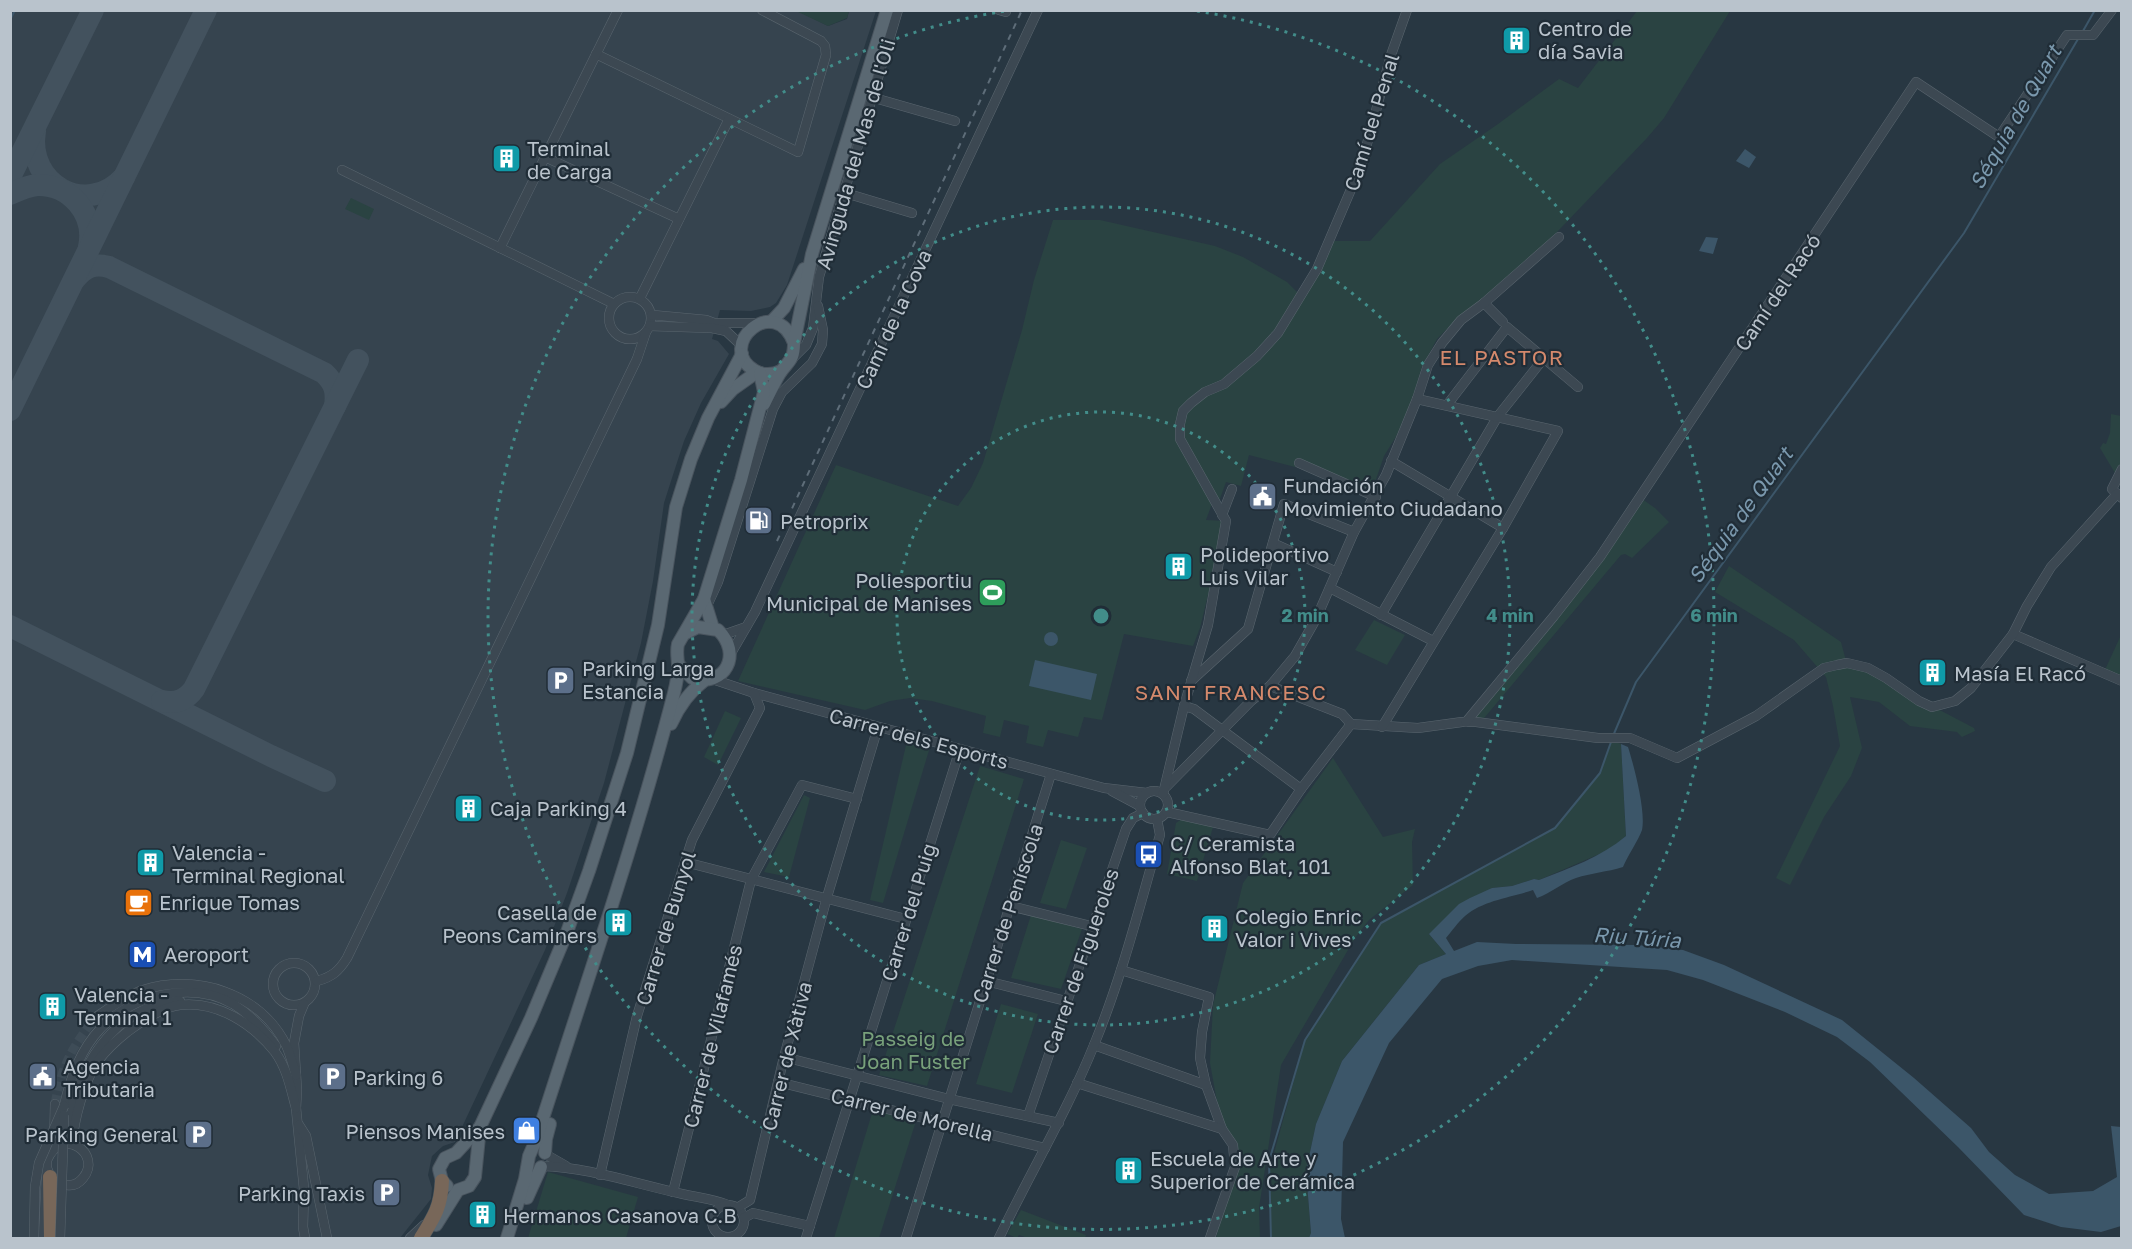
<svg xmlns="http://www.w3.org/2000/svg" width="2132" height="1249" font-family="'Golos Text',sans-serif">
	<rect width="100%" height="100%" fill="#283742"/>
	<!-- airport -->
	<path fill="#36444f" d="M796 10 828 26 847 19 849 11H876L787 285 776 303 770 307 751 311 720 310 712 339 718 341 729 354 701 403 684 441 671 481 664 503 653 581 641 643 604 783 567 893 545 950 455 1142 443 1146 432 1156 428 1175 432 1188 431 1199 400 1238H11L10 11Z"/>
	<!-- green -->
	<g fill="#2a4342">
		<path d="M796 11H849L847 18 828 26Z"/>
		<path d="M1637 11H1730L1664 118 1647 138 1558 231 1490 297 1458 318 1437 339 1422 367 1413 397 1397 435 1384 456 1373 488 1368 489 1328 473 1299 458 1295 467 1249 455 1241 486 1226 482 1218 504 1206 486 1213 501 1206 520 1226 521 1200 628 1193 646 1124 634 1102 720 1084 717 1078 737 1048 730 1043 747 1026 743 1029 726 1004 720 1000 737 983 733 986 716 932 701 910 698 890 701 865 710 738 681 836 465 958 506 971 488 983 463 1022 330 1034 280 1053 220H1100L1215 246 1243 257 1287 282 1300 295C1288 317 1276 337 1258 355 1251 362 1241 368 1237 374L1256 360 1278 337 1305 289 1319 269 1333 241H1370L1440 164 1498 124 1559 79 1578 88Z"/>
		<path d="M351 198 374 209 369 220 345 209Z"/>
		<path d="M2111 414 2121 416V466L2115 473 2100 448 2103 443 2106 444 2110 433Z"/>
		<path d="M1642 499 1655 508 1669 522 1632 558 1625 554 1621 555 1480 723 1466 722Z"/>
		<path d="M1729 566 1841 642 1846 661 1974 728 1975 731 1962 737 1957 732 1910 726 1879 702 1850 697 1862 748 1851 776 1824 817 1790 885 1776 878 1840 746 1833 706 1826 677 1794 640 1715 592Z"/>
		<path d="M1374 620 1405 635 1387 665 1355 650Z"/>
		<path d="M2121 635 2122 636 2121 679 2104 672Z"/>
		<path d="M725 711 741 718 718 765 704 757Z"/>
		<path d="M1611 740 1621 744 1626 836 1611 849 1539 880 1534 879 1512 886 1492 888 1429 934 1446 954 1419 965 1342 1061 1316 1124 1306 1171 1311 1234 1309 1238H1271L1270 1168 1305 1040 1381 923 1555 828 1600 773Z"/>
		<path d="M907 741 930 747 883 903 870 900Z"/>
		<path d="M1333 758 1383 837 1415 829 1412 842 1413 885 1369 920 1355 938 1281 1065 1259 1208 1260 1238H1216L1235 1167 1233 1145 1222 1129 1210 1063 1213 1005 1243 883Z"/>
		<path d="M980 766 1024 779 927 1086 879 1075Z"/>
		<path d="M804 795 810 798 789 877 764 872Z"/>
		<path d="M1182 819 1213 827 1197 881 1167 874 1176 823Z"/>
		<path d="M1061 840 1087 848 1066 909 1040 903Z"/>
		<path d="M1031 915 1082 929 1061 989 1011 978Z"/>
		<path d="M1001 1004 1038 1014 1012 1093 976 1084Z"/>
		<path d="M873 1110 916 1121 879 1238H834Z"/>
		<path d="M548 1172 638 1197 626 1238H528Z"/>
		<path d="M1021 1210 1086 1235 1085 1238H1028L1019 1235 1017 1238 1007 1234Z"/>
	</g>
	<!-- water -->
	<g fill="#3c5669">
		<path d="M1745 149 1756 157 1749 168 1736 161Z"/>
		<path d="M1706 237 1718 238 1713 254 1699 251Z"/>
		<circle cx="1051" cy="639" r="7"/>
		<path d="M1035 660 1097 674 1091 700 1029 686Z"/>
		<path d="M1621 744 1628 747C1634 766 1646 811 1642 830 1639 839 1627 857 1623 867 1607 872 1591 873 1576 878 1562 883 1551 893 1537 898L1533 890C1510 898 1484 900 1465 916 1458 922 1452 931 1446 938L1454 951 1477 942 1516 944 1638 945 1683 950 1724 965 1842 1020 1914 1078 1971 1128 1989 1152 2015 1175 2049 1194 2093 1191 2117 1177 2111 1126 2121 1127V1226L2101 1232 2061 1227 2024 1215 1958 1147 1870 1062 1837 1037 1785 1012 1703 980 1667 970 1512 960 1478 966 1442 979 1389 1043 1343 1142 1341 1219 1345 1238H1309L1311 1233 1306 1171 1316 1124 1342 1061 1419 965 1446 954 1429 934 1459 904 1470 898 1492 888 1512 886 1534 879 1539 880C1570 868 1601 857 1626 836Z"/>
	</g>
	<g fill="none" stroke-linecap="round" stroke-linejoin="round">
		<!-- stream -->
		<g stroke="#3c5669" stroke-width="2">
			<path d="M10 20 15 10"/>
			<path d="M2083 31 2095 10"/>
			<path d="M1613 736 1636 682 1964 233 2078 39"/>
			<path d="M1271 1238 1269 1161 1305 1040 1381 923 1555 828 1600 773 1611 742"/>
		</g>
		<!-- taxiway -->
		<g stroke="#43525e" stroke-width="22">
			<path d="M35 131C26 185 87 218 124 177"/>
			<path d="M10 177 93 10"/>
			<path d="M10 194C19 190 27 186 37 185 70 184 96 214 89 247"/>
			<path d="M75 279C85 267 94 263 109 267L324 373C335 383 337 392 335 406"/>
			<path d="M10 410 206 10"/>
			<path d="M10 626 271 756 325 781"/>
			<path d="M162 701C176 704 186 700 194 689L358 360"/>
		</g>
		<!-- minor-tunnel -->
		<path stroke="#3e4c57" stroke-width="9" stroke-dasharray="9 4.5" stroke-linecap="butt" d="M55 1104C62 1066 71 1048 96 1017"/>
		<defs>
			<g id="minor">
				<path d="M999 10 1006 12"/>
				<path d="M596 54 798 152 826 55 825 46 821 41 762 10"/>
				<path d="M871 97 955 121"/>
				<path d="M545 157 679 219"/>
				<path d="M342 170 614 304"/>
				<path d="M842 192 912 213"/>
				<path d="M500 248 618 10"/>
				<circle cx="630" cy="318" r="21"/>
				<path d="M640 298 729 119"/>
				<path d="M1484 303 1503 322"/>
				<path d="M652 315 706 320 714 323H760"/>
				<path d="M650 326 712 328 726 331 742 346"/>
				<path d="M791 360 806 345 813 328 819 277 898 10"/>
				<path d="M1447 405 1507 327 1578 387"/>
				<path d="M1391 461 1503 528"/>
				<path d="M1299 463 1376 497"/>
				<path d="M2117 494 2112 489 2122 469"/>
				<path d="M1222 515 1232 489"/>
				<path d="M1273 543 1337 572"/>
				<path d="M1330 588 1433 641"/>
				<path d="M706 608 718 582 773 409 782 392 812 363 822 344 823 330 818 306"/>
				<path d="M1381 615 1498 416 1544 358"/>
				<path d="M2013 634 2122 681"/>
				<path d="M723 635 746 627"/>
				<path d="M730 655 755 612 1038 10"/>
				<path d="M712 679 754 693 1104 788 1147 793"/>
				<path d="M1191 681 1248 629 1284 504 1354 532"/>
				<path d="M1270 686 1342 714 1351 724 1418 728 1462 722H1476L1598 738H1630L1677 758 1756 716 1824 668 1837 665 1847 663 1868 668 1886 678 1919 701 1932 707 1955 701 1971 688 2013 634 2027 606 2051 567 2117 494 2122 498"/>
				<path d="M1184 706 1194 709 1301 789"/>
				<path d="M1466 722 1554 616 1600 557 1916 82 1999 137 2067 35H2093L2112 10"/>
				<path d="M1382 727 1503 528 1558 431 1417 399"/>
				<path d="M1166 787 1251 701 1270 686 1295 656 1316 619 1354 532 1386 475 1417 399 1428 365 1442 343 1461 320 1484 303 1559 237"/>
				<path d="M1112 791 1140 806"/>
				<circle cx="1154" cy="805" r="14"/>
				<path d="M1163 794 1184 706 1208 625 1226 521 1180 439V424L1183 411 1191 403 1205 392 1224 384 1257 356 1278 333 1317 269 1361 166 1391 55 1407 10"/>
				<path d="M1167 812 1270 835 1301 789 1351 724"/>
				<path d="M685 862 906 919"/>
				<path d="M1010 906 1091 926"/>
				<circle cx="294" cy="984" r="21"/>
				<path d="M1121 970 1209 997 1202 1032 1200 1058 1206 1085 1222 1129 1233 1145 1235 1167 1210 1238"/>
				<path d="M317 981C332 977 339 971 347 958L637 359 646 332"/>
				<path d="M986 981 1066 1001"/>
				<path d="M304 1004 299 1016 294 1043 297 1090 296 1108 304 1189 303 1227 305 1238"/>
				<path d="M96 1017C111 1007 126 996 143 990 196 973 260 993 286 1045 290 1054 293 1065 296 1075"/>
				<path d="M1094 1045 1206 1085"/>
				<path d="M784 1057 949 1099 1059 1123"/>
				<path d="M778 1082 1045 1148"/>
				<path d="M1077 1083 1222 1129"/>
				<path d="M64 1106C71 1077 80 1050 101 1028 132 994 193 981 233 1004 251 1015 263 1029 276 1046"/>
				<path d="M1028 1116 1126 829 1133 818 1143 813"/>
				<path d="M299 1125 306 1136 327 1238"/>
				<path d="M67 1133C73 1073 114 1003 180 1001"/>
				<path d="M72 1144C74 1120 84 1081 98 1061 106 1050 117 1040 127 1032 142 1021 162 1007 180 1005 218 1001 253 1024 275 1052 287 1068 291 1090 296 1108"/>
				<path d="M54 1148 55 1104"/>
				<path d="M545 1154 566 1166"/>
				<path d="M541 1166C586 1167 630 1182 674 1192 692 1197 711 1198 728 1205"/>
				<path d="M600 1175 637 1016 685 862 692 840 760 708 754 693"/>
				<path d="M673 1192 751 880 802 785 857 799"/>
				<circle cx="728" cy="1221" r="16"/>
				<path d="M737 1208 750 1200 784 1057 827 897 878 727"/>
				<path d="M744 1218 753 1213 810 1226"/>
				<path d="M43 1238 47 1160C62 1125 103 1154 83 1178 79 1183 73 1186 67 1185 56 1185 50 1178 47 1168"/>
				<path d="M410 1238 424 1225"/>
				<path d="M806 1238 960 749"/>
				<path d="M906 1238 1051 774"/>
				<path d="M999 1238C1030 1173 1067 1112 1094 1045 1122 977 1140 905 1160 835L1157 819"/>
			</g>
			<g id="major">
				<path d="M771 322 784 308 804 269"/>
				<path d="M781 371C772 375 763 376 754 370 715 346 775 292 794 343"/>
				<path d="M721 402 733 389 757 372"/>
				<path d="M764 404C769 394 774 383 780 373 788 361 794 361 794 343L812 254 887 10"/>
				<path d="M704 599 713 628"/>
				<path d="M678 664 692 678C725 688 743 654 718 630L698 627 686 633"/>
				<path d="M671 724C679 706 689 692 705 680"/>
				<path d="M545 1153 546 1139 550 1124"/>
				<path d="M447 1186 442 1181 439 1169 445 1158 456 1153 480 1127"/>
				<path d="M527 1198 541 1167"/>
				<path d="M436 1225 458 1190 469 1186 475 1177 480 1127 531 1018 567 932 589 871 627 753 658 625 676 507 691 459 708 418 742 354"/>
				<path d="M507 1238 525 1179 529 1156 536 1140C583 992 635 844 674 693 676 685 678 675 678 666 678 658 676 652 678 644L704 599 741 480 764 392 760 373"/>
			</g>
			<g id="highway">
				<path d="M50 1177 51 1238"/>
				<path d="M421 1238C434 1217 441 1207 442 1181"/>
			</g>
		</defs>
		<!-- minor casing -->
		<use href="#minor" stroke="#5a666f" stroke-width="10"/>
		<!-- major casing -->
		<use href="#major" stroke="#49545e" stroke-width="14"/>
		<!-- highway casing -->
		<use href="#highway" stroke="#47535c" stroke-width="15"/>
		<!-- minor -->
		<use href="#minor" stroke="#3c4852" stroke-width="9"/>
		<!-- major -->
		<use href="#major" stroke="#5a6872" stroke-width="12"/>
		<!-- highway -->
		<use href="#highway" stroke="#786759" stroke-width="14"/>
		<!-- rail -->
		<path stroke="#5e6d79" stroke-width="2" stroke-dasharray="6 6" stroke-linecap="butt" d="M777 541 1022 10"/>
		<defs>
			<g id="minor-bridge">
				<path d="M34 1238 35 1187 39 1163 64 1106"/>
				<path d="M60 1238 64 1115"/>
			</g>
		</defs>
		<!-- minor-bridge casing -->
		<use href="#minor-bridge" stroke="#5a666f" stroke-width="10" stroke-linecap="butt"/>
		<!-- minor-bridge -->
		<use href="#minor-bridge" stroke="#3c4852" stroke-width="9"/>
	</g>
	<!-- distance rings -->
	<g fill="none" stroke="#428d8a" stroke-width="3" stroke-dasharray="3 6">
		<circle cx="1101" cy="616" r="204"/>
		<circle cx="1101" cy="616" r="409"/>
		<path d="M1197 11A613 613 0 1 1 1005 11"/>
	</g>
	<!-- icons -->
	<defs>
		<symbol id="building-square" viewBox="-11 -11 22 22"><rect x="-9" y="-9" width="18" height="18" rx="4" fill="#0f9aa8" stroke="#202d37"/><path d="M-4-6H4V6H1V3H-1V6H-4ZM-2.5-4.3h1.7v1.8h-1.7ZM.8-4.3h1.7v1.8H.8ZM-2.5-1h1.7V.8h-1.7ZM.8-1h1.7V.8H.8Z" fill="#fff"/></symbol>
		<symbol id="civic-square" viewBox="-11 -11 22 22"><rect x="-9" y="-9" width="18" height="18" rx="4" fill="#5c6f8a" stroke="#202d37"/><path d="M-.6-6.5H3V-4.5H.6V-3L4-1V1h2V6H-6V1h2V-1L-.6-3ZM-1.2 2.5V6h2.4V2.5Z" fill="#fff"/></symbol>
		<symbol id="fuel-square" viewBox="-11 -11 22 22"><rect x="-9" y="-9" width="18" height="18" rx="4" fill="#5c6f8a" stroke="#202d37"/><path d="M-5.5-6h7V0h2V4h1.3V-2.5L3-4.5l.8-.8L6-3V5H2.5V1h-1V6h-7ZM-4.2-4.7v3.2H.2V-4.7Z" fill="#fff"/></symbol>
		<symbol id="stadium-square" viewBox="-11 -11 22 22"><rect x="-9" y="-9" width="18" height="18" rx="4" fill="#2e9e5b" stroke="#202d37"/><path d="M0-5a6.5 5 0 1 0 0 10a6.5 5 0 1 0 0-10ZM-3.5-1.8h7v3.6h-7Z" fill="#fff"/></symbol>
		<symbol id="parking-square" viewBox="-11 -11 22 22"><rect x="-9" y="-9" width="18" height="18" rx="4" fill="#5c6f8a" stroke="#202d37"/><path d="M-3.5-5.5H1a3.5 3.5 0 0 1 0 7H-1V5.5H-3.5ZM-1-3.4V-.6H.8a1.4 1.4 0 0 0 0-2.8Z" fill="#fff"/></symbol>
		<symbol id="bus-square" viewBox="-11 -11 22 22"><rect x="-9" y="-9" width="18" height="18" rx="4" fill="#1a4fb4" stroke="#202d37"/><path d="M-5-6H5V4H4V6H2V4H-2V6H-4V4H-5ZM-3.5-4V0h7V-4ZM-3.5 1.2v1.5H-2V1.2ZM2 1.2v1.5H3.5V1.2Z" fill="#fff"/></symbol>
		<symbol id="cafe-square" viewBox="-11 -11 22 22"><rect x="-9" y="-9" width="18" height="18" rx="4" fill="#e8710a" stroke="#202d37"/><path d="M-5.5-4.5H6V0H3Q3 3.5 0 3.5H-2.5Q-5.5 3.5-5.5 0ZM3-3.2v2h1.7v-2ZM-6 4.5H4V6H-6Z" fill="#fff"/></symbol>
		<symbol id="metro-square" viewBox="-11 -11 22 22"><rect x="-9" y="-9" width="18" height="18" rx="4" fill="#1a4fb4" stroke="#202d37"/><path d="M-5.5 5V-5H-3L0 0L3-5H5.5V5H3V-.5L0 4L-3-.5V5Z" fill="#fff"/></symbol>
		<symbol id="shop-square" viewBox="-11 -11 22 22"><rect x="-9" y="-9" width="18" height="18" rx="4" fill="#3f7fe0" stroke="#202d37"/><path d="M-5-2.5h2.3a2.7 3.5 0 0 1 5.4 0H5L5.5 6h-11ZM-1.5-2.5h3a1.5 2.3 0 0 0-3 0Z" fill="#fff"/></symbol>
	</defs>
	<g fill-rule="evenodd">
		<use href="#building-square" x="1500" y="24" width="33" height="33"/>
		<use href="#building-square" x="490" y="142" width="33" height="33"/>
		<use href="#civic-square" x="1246" y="480" width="33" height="33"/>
		<use href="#fuel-square" x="742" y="504" width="33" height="33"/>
		<use href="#building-square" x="1162" y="550" width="33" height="33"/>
		<use href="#stadium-square" x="976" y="576" width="33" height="33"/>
		<use href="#building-square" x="1916" y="656" width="33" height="33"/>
		<use href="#parking-square" x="544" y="664" width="33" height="33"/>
		<use href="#building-square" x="452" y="792" width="33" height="33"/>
		<use href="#bus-square" x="1132" y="838" width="33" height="33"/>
		<use href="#building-square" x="134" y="846" width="33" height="33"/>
		<use href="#cafe-square" x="122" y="886" width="33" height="33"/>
		<use href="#building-square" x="602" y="906" width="33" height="33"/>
		<use href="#building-square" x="1198" y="912" width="33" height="33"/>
		<use href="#metro-square" x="126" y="938" width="33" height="33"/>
		<use href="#building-square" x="36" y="990" width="33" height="33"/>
		<use href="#civic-square" x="26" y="1060" width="33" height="33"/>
		<use href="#parking-square" x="316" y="1060" width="33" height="33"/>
		<use href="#shop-square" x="510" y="1114" width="33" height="33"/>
		<use href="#parking-square" x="182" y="1118" width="33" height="33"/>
		<use href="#building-square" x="1112" y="1154" width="33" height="33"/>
		<use href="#parking-square" x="370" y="1176" width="33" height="33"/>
		<use href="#building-square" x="466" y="1198" width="33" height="33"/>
	</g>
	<g text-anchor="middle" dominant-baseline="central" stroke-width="4.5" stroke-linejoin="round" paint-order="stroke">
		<!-- poi labels -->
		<g font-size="20" fill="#b9c3cc" stroke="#202d37" text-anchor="start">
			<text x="1538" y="28">Centro de<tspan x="1538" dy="23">día Savia</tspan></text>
			<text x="527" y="148">Terminal<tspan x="527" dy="23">de Carga</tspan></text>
			<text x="1283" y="485">Fundación<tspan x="1283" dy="23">Movimiento Ciudadano</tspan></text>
			<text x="780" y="521">Petroprix</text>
			<text x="1200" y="554">Polideportivo<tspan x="1200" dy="23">Luis Vilar</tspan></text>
			<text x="972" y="580" text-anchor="end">Poliesportiu<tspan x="972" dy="23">Municipal de Manises</tspan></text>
			<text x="582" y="668">Parking Larga<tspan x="582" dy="23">Estancia</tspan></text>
			<text x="1954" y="673">Masía El Racó</text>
			<text x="490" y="808">Caja Parking 4</text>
			<text x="1170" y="843">C/ Ceramista<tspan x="1170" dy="23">Alfonso Blat, 101</tspan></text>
			<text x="172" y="852">Valencia -<tspan x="172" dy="23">Terminal Regional</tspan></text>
			<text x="159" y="902">Enrique Tomas</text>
			<text x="597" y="912" text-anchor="end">Casella de<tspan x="597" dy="23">Peons Caminers</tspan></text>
			<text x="1235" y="916">Colegio Enric<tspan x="1235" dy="23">Valor i Vives</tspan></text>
			<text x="164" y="954">Aeroport</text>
			<text x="74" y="994">Valencia -<tspan x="74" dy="23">Terminal 1</tspan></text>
			<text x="63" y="1066">Agencia<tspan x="63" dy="23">Tributaria</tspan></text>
			<text x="353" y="1077">Parking 6</text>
			<text x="505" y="1131" text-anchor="end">Piensos Manises</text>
			<text x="178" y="1134" text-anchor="end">Parking General</text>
			<text x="1150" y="1158">Escuela de Arte y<tspan x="1150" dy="23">Superior de Cerámica</tspan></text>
			<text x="365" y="1193" text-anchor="end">Parking Taxis</text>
			<text x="503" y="1215">Hermanos Casanova C.B</text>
		</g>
		<!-- street labels -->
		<g font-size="20" fill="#b9c3cc" stroke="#202d37">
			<text transform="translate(1371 122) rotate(-73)">Camí del Penal</text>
			<text transform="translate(855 154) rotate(-74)">Avinguda del Mas de l'Oli</text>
			<text transform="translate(1777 292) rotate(-56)">Camí del Racó</text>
			<text transform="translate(893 319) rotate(-65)">Camí de la Cova</text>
			<text transform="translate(919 738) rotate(15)">Carrer dels Esports</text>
			<text transform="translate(908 912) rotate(-73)">Carrer del Puig</text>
			<text transform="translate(1007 913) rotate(-72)">Carrer de Peníscola</text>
			<text transform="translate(665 928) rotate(-73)">Carrer de Bunyol</text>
			<text transform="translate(1080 961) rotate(-71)">Carrer de Figueroles</text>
			<text transform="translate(712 1036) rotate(-76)">Carrer de Vilafamés</text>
			<text transform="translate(786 1056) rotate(-76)">Carrer de Xàtiva</text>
			<text transform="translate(912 1114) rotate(14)">Carrer de Morella</text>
		</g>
		<!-- park labels -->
		<g font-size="20" fill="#78a17b" stroke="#202d37">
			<text x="913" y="1038">Passeig de<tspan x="913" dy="23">Joan Fuster</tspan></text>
		</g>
		<!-- water labels -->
		<g font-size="21" font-style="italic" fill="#7a98ad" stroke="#202d37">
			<text transform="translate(2015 117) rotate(-60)">Séquia de Quart</text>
			<text transform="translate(1740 515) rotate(-54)">Séquia de Quart</text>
			<text transform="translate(1637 937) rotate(4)">Riu Túria</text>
		</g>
		<!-- neighbourhood labels -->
		<g font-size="21" letter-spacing="1.5" fill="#d4896c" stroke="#202d37">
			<text x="1502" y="357">EL PASTOR</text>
			<text x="1231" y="692">SANT FRANCESC</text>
		</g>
	</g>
	<circle cx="1101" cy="616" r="9" fill="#428d8a" stroke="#202d37" stroke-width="3"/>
	<g font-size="18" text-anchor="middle" font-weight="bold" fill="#428d8a" stroke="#202d37" stroke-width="4.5" stroke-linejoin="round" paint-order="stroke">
		<text x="1305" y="622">2 min</text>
		<text x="1510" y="622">4 min</text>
		<text x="1714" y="622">6 min</text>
	</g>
	<!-- border -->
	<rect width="2132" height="1249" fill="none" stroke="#b9c3cc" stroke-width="24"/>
</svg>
